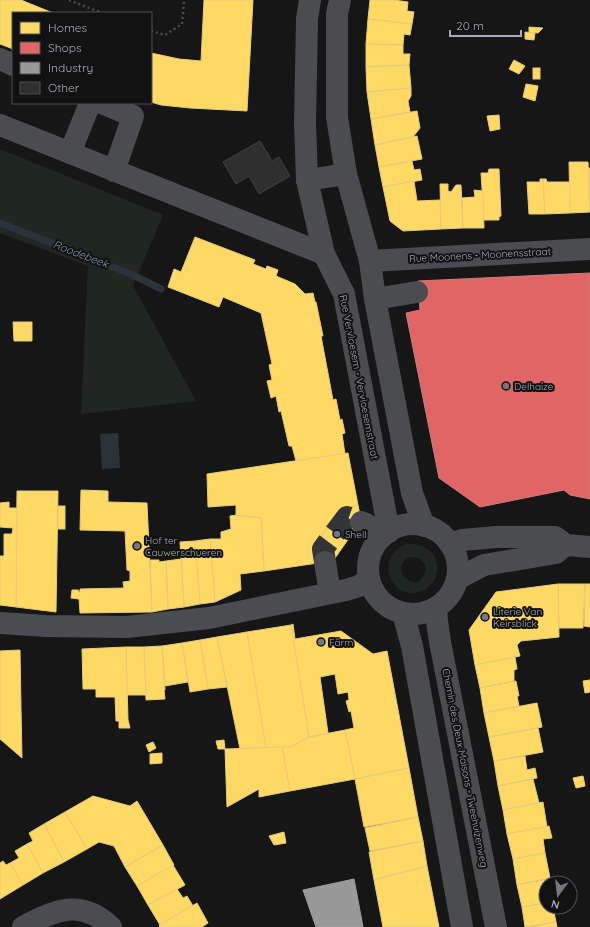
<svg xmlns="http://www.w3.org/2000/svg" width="590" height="927" font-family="Quicksand,sans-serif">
	<rect width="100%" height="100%" fill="#161617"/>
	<!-- green -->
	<g fill="#202722" fill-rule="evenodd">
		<path d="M0 149 163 215 133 286 196 401 81 414 88 266 0 233Z"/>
		<path d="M407 544C425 541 443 558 436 576 434 582 430 587 424 590 395 606 370 558 407 544ZM412 557C420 557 425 562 426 570 418 601 383 564 412 557Z"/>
	</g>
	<!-- water -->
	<path fill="#2c323a" d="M118 433 120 468 102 469 100 434Z"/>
	<!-- homes -->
	<g fill="#ffd966" stroke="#e5cb7e">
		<path d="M0 0H21L53 13H13V49L0 44Z"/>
		<path d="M204 0H253L247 111 190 108 161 105 151 102V53L179 59 201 61Z"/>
		<path d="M370 0H394L408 2 407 11 414 12 412 24 368 19Z"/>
		<path d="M368 19 412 24 410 35 404 34 403 45 366 44Z"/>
		<path d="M529 27 543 28 538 33 529 32Z"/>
		<path d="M525 32 535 33 534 40 525 39Z"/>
		<path d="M366 44 403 45V54H410L409 65 366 67Z"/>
		<path d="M514 60 525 66 519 74 509 69Z"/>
		<path d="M409 65 411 88 367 92 366 67Z"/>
		<rect x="533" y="68" width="7" height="11"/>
		<path d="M526 84 538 86 535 101 523 97Z"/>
		<path d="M411 88V96L408 101 410 112 371 119 367 92Z"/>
		<path d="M417 111 420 128 413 137 375 145 371 119Z"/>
		<path d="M499 115 500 129 490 131 487 116Z"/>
		<path d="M417 136 422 159 379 167 375 145Z"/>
		<path d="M412 161 414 170 420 169 422 180 383 187 379 167Z"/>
		<path d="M569 162H588L590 212 570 213Z"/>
		<path d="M588 168H590V212Z"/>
		<path d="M489 169H499L501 216 499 217V220H484L481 173H488Z"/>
		<path d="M540 179H543L545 214H529L527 182H540Z"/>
		<path d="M543 179H546L547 182H570V213L545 214Z"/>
		<path d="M414 181 417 201 440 200 441 229 403 231 390 221 383 187Z"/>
		<path d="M440 184H448V191L451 192 456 185H461L463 228 441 229Z"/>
		<path d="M474 190 483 191 484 228H463L462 198 475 197Z"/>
		<path d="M195 237 255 260 253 264 266 269 267 266 278 270 276 276 295 284 305 294 313 293 315 302H316L323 336H321L333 400 336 399 340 420 342 419 345 433 342 434 345 454 296 461 292 446H289L281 411 279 412 276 396 271 398 267 381 272 380 269 365 272 364 261 313 223 297 219 307 168 287 174 269 181 272Z"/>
		<path d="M13 322H32V341H14Z"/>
		<path d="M348 453 358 505 341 509 315 545 318 563 264 571 261 518 236 515V505L208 507 207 474Z"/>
		<path d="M81 490 108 491V502L147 503 152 612 80 613 79 599 71 598 72 590H78L79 592H80V589L124 588 123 582 130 581V571L127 570 125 531 80 530Z"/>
		<path d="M17 491H58L56 612 16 607Z"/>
		<path d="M9 502V508H17L16 607 0 605V556H4V534H12L13 528 0 527V503Z"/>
		<path d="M358 505 361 521 333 561 318 563 315 545 341 509Z"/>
		<rect x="58" y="506" width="7" height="23"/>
		<path d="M236 515 261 518 264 571 240 574 241 590 215 602 210 539H221V532L231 529 230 516Z"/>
		<path d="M210 539 215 602 200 604 195 541Z"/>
		<path d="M195 541 200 604 184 607 180 542Z"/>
		<path d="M181 559 184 607 168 609 166 561Z"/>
		<path d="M150 560H159V562L166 561 168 609 152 612Z"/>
		<path d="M558 584H585L583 628H559Z"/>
		<path d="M558 584 559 637 521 641 517 645 520 656 475 665 469 630 496 592Z"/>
		<path d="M585 584H590V627L584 626Z"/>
		<path d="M293 624 295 639 341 631 373 654 387 651 409 768 355 779 345 730 354 728 351 711 349 712 346 701 349 700 348 692 338 694 335 674 320 677 328 733 309 737 291 625Z"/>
		<path d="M291 625 309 737 291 747 266 748 247 632Z"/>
		<path d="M247 632 266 748 240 749 217 637Z"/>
		<path d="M217 637 227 687 208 689 200 640Z"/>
		<path d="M200 640 208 689 190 692 182 643Z"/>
		<path d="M182 643 188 682 165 686 162 646Z"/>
		<path d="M162 646 165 690H164L165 699 146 700 144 647Z"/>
		<path d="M126 647H144L146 695H127Z"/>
		<path d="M126 647 128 720 130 728H119V721H116L115 697H96V689H83L82 649Z"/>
		<path d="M20 650 21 708 22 758 0 739V651Z"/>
		<path d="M515 657 517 669 514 670V681L480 688 475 665Z"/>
		<path d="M590 680V692L585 693 583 681Z"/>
		<path d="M516 681 519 696H517L519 706 484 713 480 688Z"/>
		<path d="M537 703 542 727 489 737 484 713Z"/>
		<path d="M538 728 543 752 494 761 489 737Z"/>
		<path d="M345 730 355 779 290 791 282 747H291L309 737Z"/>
		<path d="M224 740 225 749H218L216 741Z"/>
		<path d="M153 742 156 748 149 752 146 745Z"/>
		<path d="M282 747 290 791 259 797V789L227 807 225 749Z"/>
		<path d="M162 753V763L150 764V754Z"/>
		<path d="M525 756 527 770 535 768 537 778 498 786 494 761Z"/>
		<path d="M409 768 418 817 364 827 355 779Z"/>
		<path d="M583 776 585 786 576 788 573 778Z"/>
		<path d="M533 779 539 803 503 810 498 786Z"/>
		<path d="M93 796 130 806 137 801 163 845 125 867 114 846 99 842 87 849 65 812Z"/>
		<path d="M543 802 547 827 507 834 503 810Z"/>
		<path d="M65 812 87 849 64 862 44 824Z"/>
		<path d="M418 817 423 841 370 851 365 828Z"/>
		<path d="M44 824 64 862 43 873 27 844 33 841 29 833Z"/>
		<path d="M549 826 552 838 543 839 545 853 513 859 507 834Z"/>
		<path d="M284 832 286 843 274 845 269 836Z"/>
		<path d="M423 841 427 866 374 880 369 852Z"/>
		<path d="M27 844 43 873 23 885 10 863 19 858 15 851Z"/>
		<path d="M163 845 174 865 137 886 125 867Z"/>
		<path d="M545 853 550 878 517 885 513 859Z"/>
		<path d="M3 861 6 865 10 863 23 885 0 899V863Z"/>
		<path d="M173 865 185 885 148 905 137 886Z"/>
		<path d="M427 866 439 927H383L374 880Z"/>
		<path d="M548 879 549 883H546V903L522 907 517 885Z"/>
		<path d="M177 889 183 898 187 896 193 906 160 925 148 905Z"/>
		<path d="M197 903 208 923 202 927H160L159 925Z"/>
		<path d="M546 903V907H553L556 922 525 927 522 907Z"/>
		<path d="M556 922 557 927H529Z"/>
	</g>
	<!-- shops -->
	<path fill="#e06666" stroke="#cf7b7e" d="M590 273V499L570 495 564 490 480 507 439 478 406 313 420 310 418 281Z"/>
	<!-- industry -->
	<path fill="#999" stroke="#9e9ea2" d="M354 879 363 927H316L303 890Z"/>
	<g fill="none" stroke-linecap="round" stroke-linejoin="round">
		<!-- stream -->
		<path stroke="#2c323a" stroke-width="7" d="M0 223 131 274 161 289"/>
	</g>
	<!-- building -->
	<path fill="#2f2f30" stroke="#3f4043" d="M260 141 272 161 279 157 290 176 259 194 249 176 236 184 223 162Z"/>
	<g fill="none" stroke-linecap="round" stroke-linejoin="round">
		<!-- minor-tunnel -->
		<path stroke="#333437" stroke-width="22" stroke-dasharray="22 11" stroke-linecap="butt" d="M325 562 323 549 347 517 361 522"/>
		<!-- path -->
		<g stroke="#4c4d51" stroke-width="2.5" stroke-dasharray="2 3" stroke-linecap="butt">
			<path d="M69 0 102 13"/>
			<path d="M151 31 165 35 182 24 184 0"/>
		</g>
		<!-- minor -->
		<g stroke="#4b4c4f" stroke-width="22">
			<path d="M310 0 307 19 305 123 307 180 324 254 344 294 389 532"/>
			<path d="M340 0 337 14V117L346 174 370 261 375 299 412 493 424 526"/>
			<path d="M0 59 13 65"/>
			<path d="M102 103 133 116 114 171"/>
			<path d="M0 125 324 254"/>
			<path d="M70 153 90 103"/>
			<path d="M307 180 346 174"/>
			<path d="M370 261 590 249"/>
			<path d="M375 299 417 292"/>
			<path d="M361 522 366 524 383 536"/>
			<circle cx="413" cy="569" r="45"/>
			<path d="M450 544 462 540 496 537H555L566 545 590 547"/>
			<path d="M325 562 330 593"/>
			<path d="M457 579 484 565 556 553 566 545"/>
			<path d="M436 608 437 621 440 642 496 927"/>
			<path d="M403 613 412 646 462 927"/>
			<path d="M0 623 46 626 127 627 209 618 346 590 359 586 369 579"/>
			<path d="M23 927C55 910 81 898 111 927"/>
		</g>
	</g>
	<!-- markers -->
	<g fill="#75777f" stroke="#111112" stroke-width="1.5">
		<circle cx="506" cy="386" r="4"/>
		<circle cx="337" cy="534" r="4"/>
		<circle cx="137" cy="546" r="4"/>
		<circle cx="485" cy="617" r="4"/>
		<circle cx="321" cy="642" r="4"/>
	</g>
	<g text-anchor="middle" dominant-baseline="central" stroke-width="4" stroke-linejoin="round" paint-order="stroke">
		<!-- street labels -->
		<g font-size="10" fill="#a8abb7" stroke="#111112">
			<text transform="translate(480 255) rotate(-3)">Rue Moonens - Moonensstraat</text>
			<text transform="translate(359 377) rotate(79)">Rue Vervloesem - Vervloesemstraat</text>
			<text transform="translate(465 768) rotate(79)">Chemin des Deux Maisons - Tweehuizenweg</text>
		</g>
		<!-- poi labels -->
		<g font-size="10" fill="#a8abb7" stroke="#111112" text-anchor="start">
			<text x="514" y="386">Delhaize</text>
			<text x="345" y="534">Shell</text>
			<text x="145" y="540">Hof ter<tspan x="145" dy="12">Cauwerschueren</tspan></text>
			<text x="493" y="611">Literie Van<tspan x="493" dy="12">Keirsblick</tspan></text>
			<text x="329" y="642">Färm</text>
		</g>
		<!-- water labels -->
		<g font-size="11" font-style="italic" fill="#8195b0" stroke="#111112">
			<text transform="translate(81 254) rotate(21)">Roodebeek</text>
		</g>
	</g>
	<!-- legend -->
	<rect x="12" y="12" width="140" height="92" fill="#111112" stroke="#4d4f54"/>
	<rect x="20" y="22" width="20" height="12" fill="#ffd966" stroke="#4d4f54"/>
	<text x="48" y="32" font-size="12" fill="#a8abb7">Homes</text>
	<rect x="20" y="42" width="20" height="12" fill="#e06666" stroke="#4d4f54"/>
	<text x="48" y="52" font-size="12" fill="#a8abb7">Shops</text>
	<rect x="20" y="62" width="20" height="12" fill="#999999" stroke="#4d4f54"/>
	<text x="48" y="72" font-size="12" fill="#a8abb7">Industry</text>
	<rect x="20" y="82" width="20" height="12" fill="#2f2f30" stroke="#4d4f54"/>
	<text x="48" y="92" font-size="12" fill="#a8abb7">Other</text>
	<!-- north arrow -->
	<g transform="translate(558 895) rotate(195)"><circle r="19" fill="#111112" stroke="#4d4f54"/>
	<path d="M0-3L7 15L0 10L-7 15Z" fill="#75777f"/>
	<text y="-6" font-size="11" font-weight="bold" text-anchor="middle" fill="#a8abb7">N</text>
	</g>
	<!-- scale -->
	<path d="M450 30v6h71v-6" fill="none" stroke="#a8abb7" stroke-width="2"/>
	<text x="456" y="30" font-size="12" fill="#a8abb7" stroke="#111112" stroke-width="3" paint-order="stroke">20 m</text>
</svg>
